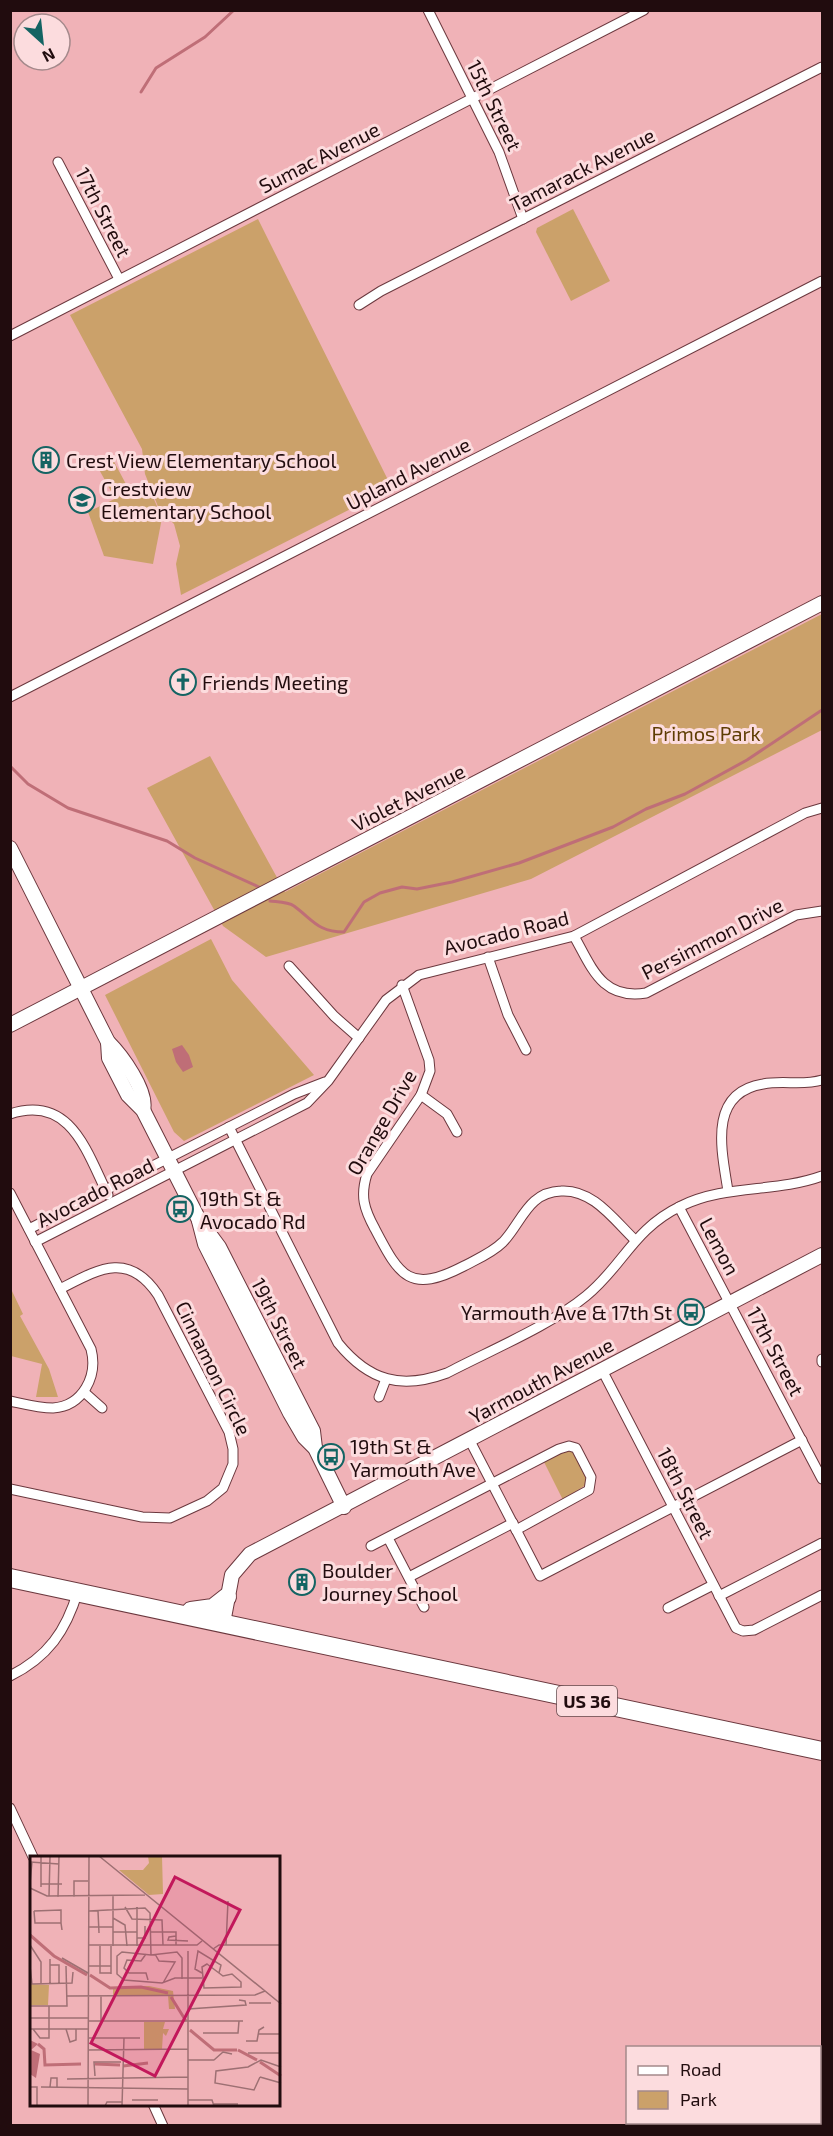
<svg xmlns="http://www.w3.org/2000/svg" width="833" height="2136" font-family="'Exo 2',sans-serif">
	<rect width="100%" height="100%" fill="#f0b2b7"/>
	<!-- green -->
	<g fill="#cba16a">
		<path d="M573 209 610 281 571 301 536 232 537 228Z"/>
		<path d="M258 219 392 488 181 595 176 564 180 546 174 524 159 509 145 474 142 449 70 315Z"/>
		<path d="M111 456 127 486 112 493 96 464Z"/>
		<path d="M147 483 162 518 153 564 104 556 88 512Z"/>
		<path d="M822 614V730L531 879 266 957 223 926 147 788 210 756 285 892Z"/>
		<path d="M211 939 232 980 314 1075 184 1141 174 1132 105 995Z"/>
		<path d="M11 1289 23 1314 20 1316 49 1369 58 1397H36L42 1364 11 1356Z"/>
		<path d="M565 1451 573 1452 586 1476 587 1484 563 1500 544 1462Z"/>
	</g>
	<!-- water -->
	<path fill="#bf6e77" d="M182 1045 189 1055 193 1067 183 1072 176 1062 172 1049Z"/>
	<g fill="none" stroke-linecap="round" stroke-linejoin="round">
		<!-- stream -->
		<g stroke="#bf6e77" stroke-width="3">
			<path d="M141 92 156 68 205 37 234 10"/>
			<path d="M10 766 28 784 68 808 167 841 195 858 259 887"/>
			<path d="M270 901C277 902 288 902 294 906 313 920 318 932 344 932L364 902 380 893 402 887 417 889 452 882 519 863 613 827 646 809 685 794 747 760 822 710"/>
		</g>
		<defs>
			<g id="street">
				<path d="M428 10 499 152 523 219"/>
				<path d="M58 162 119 279"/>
				<path d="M359 305 381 291 822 67"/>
				<path d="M10 336 644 10"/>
				<path d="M10 697 822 281"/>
				<path d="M574 936C592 968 602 1000 646 993L796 915 822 911"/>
				<path d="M488 957 508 1015 526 1050"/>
				<path d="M289 966 334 1016 359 1038"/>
				<path d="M402 985 429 1060 430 1071 421 1095 367 1174C360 1196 364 1209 375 1229 400 1277 410 1294 464 1266 477 1259 492 1253 503 1242 522 1222 528 1192 561 1191 593 1189 614 1220 635 1240"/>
				<path d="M421 1095 447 1114 457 1132"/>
				<path d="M10 1114C71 1094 87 1153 108 1195"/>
				<path d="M229 1127 338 1343C369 1381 401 1390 447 1373 489 1351 551 1325 586 1296 623 1266 633 1229 681 1206 726 1184 775 1193 822 1176"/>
				<path d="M728 1191C722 1152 707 1093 763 1084 784 1080 802 1086 822 1080"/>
				<path d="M10 1193 91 1349C98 1376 83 1406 53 1408 39 1408 24 1404 10 1401"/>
				<path d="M679 1207 822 1479"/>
				<path d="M29 1229 294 1094 325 1082"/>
				<path d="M35 1242 307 1103 328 1081 386 1000 419 975 574 936 805 813 822 808"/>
				<path d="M822 1359V1362"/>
				<path d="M602 1370 736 1628 743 1631 754 1630 822 1595"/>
				<path d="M84 1392 102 1408"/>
				<path d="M379 1397 386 1379"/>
				<path d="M469 1439 540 1576 802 1440"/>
				<path d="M10 1489 142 1517 170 1518 207 1501 223 1488 233 1464V1449L229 1432 158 1295C128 1250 97 1270 60 1289"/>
				<path d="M388 1538 424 1607"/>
				<path d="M371 1546 559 1449 569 1446 576 1448 591 1477 589 1490 516 1530"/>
				<path d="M409 1577 513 1523"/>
				<path d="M719 1596 822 1543"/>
				<path d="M668 1608 713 1585"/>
				<path d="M10 1676C48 1657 66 1631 78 1591"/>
				<path d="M10 1808 33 1857"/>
				<path d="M153 2104 163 2126"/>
			</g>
			<g id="secondary">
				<path d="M10 848 108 1042C121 1055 148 1091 143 1110"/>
				<path d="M10 1025 822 603"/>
				<path d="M108 1042 109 1058 128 1095 143 1110 199 1220 219 1247 313 1431 315 1448"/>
				<path d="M199 1221 205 1244 290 1413 304 1437 315 1448 344 1507"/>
				<path d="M223 1623 232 1575 250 1554 822 1255"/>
			</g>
			<g id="highway">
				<path d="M10 1578 822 1751"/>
				<path d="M191 1611 213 1608 227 1597"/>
			</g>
		</defs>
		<!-- street casing -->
		<use href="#street" stroke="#6b383e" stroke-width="11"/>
		<!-- secondary casing -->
		<use href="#secondary" stroke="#6b383e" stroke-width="16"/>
		<!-- highway casing -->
		<use href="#highway" stroke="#6b383e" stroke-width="20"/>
		<!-- street -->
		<use href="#street" stroke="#fff" stroke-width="9"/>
		<!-- secondary -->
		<use href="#secondary" stroke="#fff" stroke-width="14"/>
		<!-- highway -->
		<use href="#highway" stroke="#fff" stroke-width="18"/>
	</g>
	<!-- icons -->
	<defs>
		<symbol id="building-ring" viewBox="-11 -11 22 22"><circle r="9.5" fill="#fcdcde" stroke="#146463" stroke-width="1.5"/><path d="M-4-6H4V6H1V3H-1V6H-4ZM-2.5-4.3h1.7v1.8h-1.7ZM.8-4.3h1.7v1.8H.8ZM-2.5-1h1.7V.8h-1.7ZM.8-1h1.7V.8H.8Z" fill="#146463"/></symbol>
		<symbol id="school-ring" viewBox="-11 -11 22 22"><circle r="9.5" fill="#fcdcde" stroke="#146463" stroke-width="1.5"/><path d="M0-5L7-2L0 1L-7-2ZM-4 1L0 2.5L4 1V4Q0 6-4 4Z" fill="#146463"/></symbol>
		<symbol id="church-ring" viewBox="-11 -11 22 22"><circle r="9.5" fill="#fcdcde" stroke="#146463" stroke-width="1.5"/><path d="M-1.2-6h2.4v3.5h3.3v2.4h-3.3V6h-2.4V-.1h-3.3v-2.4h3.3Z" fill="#146463"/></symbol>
		<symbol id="bus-ring" viewBox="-11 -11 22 22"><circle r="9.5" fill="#fcdcde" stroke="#146463" stroke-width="1.5"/><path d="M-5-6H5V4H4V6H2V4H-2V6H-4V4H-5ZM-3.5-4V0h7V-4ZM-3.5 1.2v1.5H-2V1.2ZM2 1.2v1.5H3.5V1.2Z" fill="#146463"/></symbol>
	</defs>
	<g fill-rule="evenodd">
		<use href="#building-ring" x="31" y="445" width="30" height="30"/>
		<use href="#school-ring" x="67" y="485" width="30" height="30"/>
		<use href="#church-ring" x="168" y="667" width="30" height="30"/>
		<use href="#bus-ring" x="165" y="1194" width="30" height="30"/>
		<use href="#bus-ring" x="676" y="1297" width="30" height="30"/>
		<use href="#bus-ring" x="316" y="1442" width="30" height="30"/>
		<use href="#building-ring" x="287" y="1567" width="30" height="30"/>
	</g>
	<g text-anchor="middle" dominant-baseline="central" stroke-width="6" stroke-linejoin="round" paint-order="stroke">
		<!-- shield labels -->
		<rect fill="#fcdcde" stroke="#634a4c" stroke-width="1.5" x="557" y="1686" width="60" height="30" rx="4.5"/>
		<g font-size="18" font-weight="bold" fill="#210c0e">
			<text x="587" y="1701">US 36</text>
		</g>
		<!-- street labels -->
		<g font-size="20" fill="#210c0e" stroke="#fcdcde">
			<text transform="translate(495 105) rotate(64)">15th Street</text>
			<text transform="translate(319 157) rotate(-27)">Sumac Avenue</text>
			<text transform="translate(582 169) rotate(-27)">Tamarack Avenue</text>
			<text transform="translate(104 212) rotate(63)">17th Street</text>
			<text transform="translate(408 473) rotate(-27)">Upland Avenue</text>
			<text transform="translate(408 797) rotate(-27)">Violet Avenue</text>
			<text transform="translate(506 932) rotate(-14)">Avocado Road</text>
			<text transform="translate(712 938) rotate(-27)">Persimmon Drive</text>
			<text transform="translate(381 1122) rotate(-60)">Orange Drive</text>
			<text transform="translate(95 1192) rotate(-27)">Avocado Road</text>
			<text transform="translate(720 1246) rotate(62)">Lemon</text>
			<text transform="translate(280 1323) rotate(63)">19th Street</text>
			<text transform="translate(776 1351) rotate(62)">17th Street</text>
			<text transform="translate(214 1368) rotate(64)">Cinnamon Circle</text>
			<text transform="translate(541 1380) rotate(-28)">Yarmouth Avenue</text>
			<text transform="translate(686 1493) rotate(63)">18th Street</text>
		</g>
		<!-- poi labels -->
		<g font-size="20" fill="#210c0e" stroke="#fcdcde" text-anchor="start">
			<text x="66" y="460">Crest View Elementary School</text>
			<text x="101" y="488">Crestview<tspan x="101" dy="23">Elementary School</tspan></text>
			<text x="202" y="682">Friends Meeting</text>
			<text x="200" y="1198">19th St &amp;<tspan x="200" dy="23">Avocado Rd</tspan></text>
			<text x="672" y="1312" text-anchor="end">Yarmouth Ave &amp; 17th St</text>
			<text x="350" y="1446">19th St &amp;<tspan x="350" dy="23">Yarmouth Ave</tspan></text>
			<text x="322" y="1570">Boulder<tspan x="322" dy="23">Journey School</tspan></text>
		</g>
		<!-- park labels -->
		<g font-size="20" fill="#5e3d04" stroke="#fcdcde">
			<text x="706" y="733">Primos Park</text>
		</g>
	</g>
	<!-- overview -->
	<g transform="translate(30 1856)">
		<rect width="250" height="250" fill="#f0b2b7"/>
		<path d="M118 0H132L133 38 119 39 89 14H113L119 7ZM0 128 19 129 18 149H0ZM119 130 143 135 145 153H139L138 139 83 140V131ZM114 166H135L133 173H139L136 180 133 177 132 193H114Z" fill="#cba16a"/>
		<path d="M0 184 8 188 1 194 10 198 6 222 0 218Z" fill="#bf6e77"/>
		<path fill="none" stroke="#bf6e77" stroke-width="3" d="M0 79 24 100 57 119M60 119 80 132 111 131 138 137M141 141 156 165M160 174 184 194H207M8 188 14 193 15 209 51 208M208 194 227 204M230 206 251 220M65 208 90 209M93 210 118 207"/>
		<path fill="none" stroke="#9d7073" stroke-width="1.5" d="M11 0V31M69 0 251 148M0 6 29 8M0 27 2 6M11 28H32M0 32 17 40 115 39M83 39V90M19 40 20 0M28 41 29 0M44 41V25H58M95 51 102 63 132 64 133 89M107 51V90M4 55 5 67H31L32 74M4 55 31 54V67M59 55 115 52 120 57 121 99M68 55 69 77M83 62 95 69 97 90M58 71H83M83 76H107M120 76H146V89M146 80 139 81 138 84 158 85M107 82H115V70M0 89 11 106V128M58 89H167L172 85M196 89 198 45M70 90V117H81M81 90V118M183 93 189 89H251M116 98 111 105 97 104 94 112 99 117H116L118 124M125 98 129 105 145 106 133 127M32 102 58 117M20 103V128M177 108 193 120 202 118 211 126V131L174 132 172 111ZM20 109H29V128M0 110 2 128 42 127 43 116M59 110H81M172 117 165 113 168 95 191 109 189 117M152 123V102L147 96 121 99 92 96 87 100V118L94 124 132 127 145 122H172M37 140 225 139 235 135M71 140V165M219 147H241M0 150H37L36 110M158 153 216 149 215 145 209 144M0 162H58M58 165H213M0 173H58M3 173 10 182H19V150M36 173 40 186 46 184V173M173 177H208L209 165M228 178H251M58 182H110M216 185H227L229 174 234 171M58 194 158 193M218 197H251M158 204H184M184 204 193 196 202 198M65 220 64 206H91M230 221 224 234 185 227 186 215 218 211 231 204 251 211M230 221 251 227M37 223 158 221M0 231H7V250M11 231 158 233M20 231 21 222H27V231M102 244H128M158 244H182L184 250M184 248H208M58 250 59 0M75 250 77 246H92M92 250 94 182M158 250V95"/>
		<path fill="#c2185b" fill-opacity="0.15" stroke="#c2185b" stroke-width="3" d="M145 21 210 54 125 220 61 187Z"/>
		<rect width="250" height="250" fill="none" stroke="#210c0e" stroke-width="3"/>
	</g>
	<!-- border -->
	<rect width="833" height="2136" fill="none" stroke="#210c0e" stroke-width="24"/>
	<!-- legend -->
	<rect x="626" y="2046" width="195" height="78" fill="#fcdcde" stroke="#a4898b" stroke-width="1.5"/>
	<rect x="638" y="2066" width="30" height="9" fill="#ffffff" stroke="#a4898b" stroke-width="1.5"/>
	<text x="680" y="2076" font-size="18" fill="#210c0e">Road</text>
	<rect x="638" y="2091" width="30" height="18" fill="#cba16a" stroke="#a4898b" stroke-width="1.5"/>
	<text x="680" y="2106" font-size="18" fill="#210c0e">Park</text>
	<!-- north arrow -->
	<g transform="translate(42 42) rotate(153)"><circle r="28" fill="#fcdcde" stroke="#a4898b" stroke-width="1.5"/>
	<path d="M0-4.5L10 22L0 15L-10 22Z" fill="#146463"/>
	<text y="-9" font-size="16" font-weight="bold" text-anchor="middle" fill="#210c0e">N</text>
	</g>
</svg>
